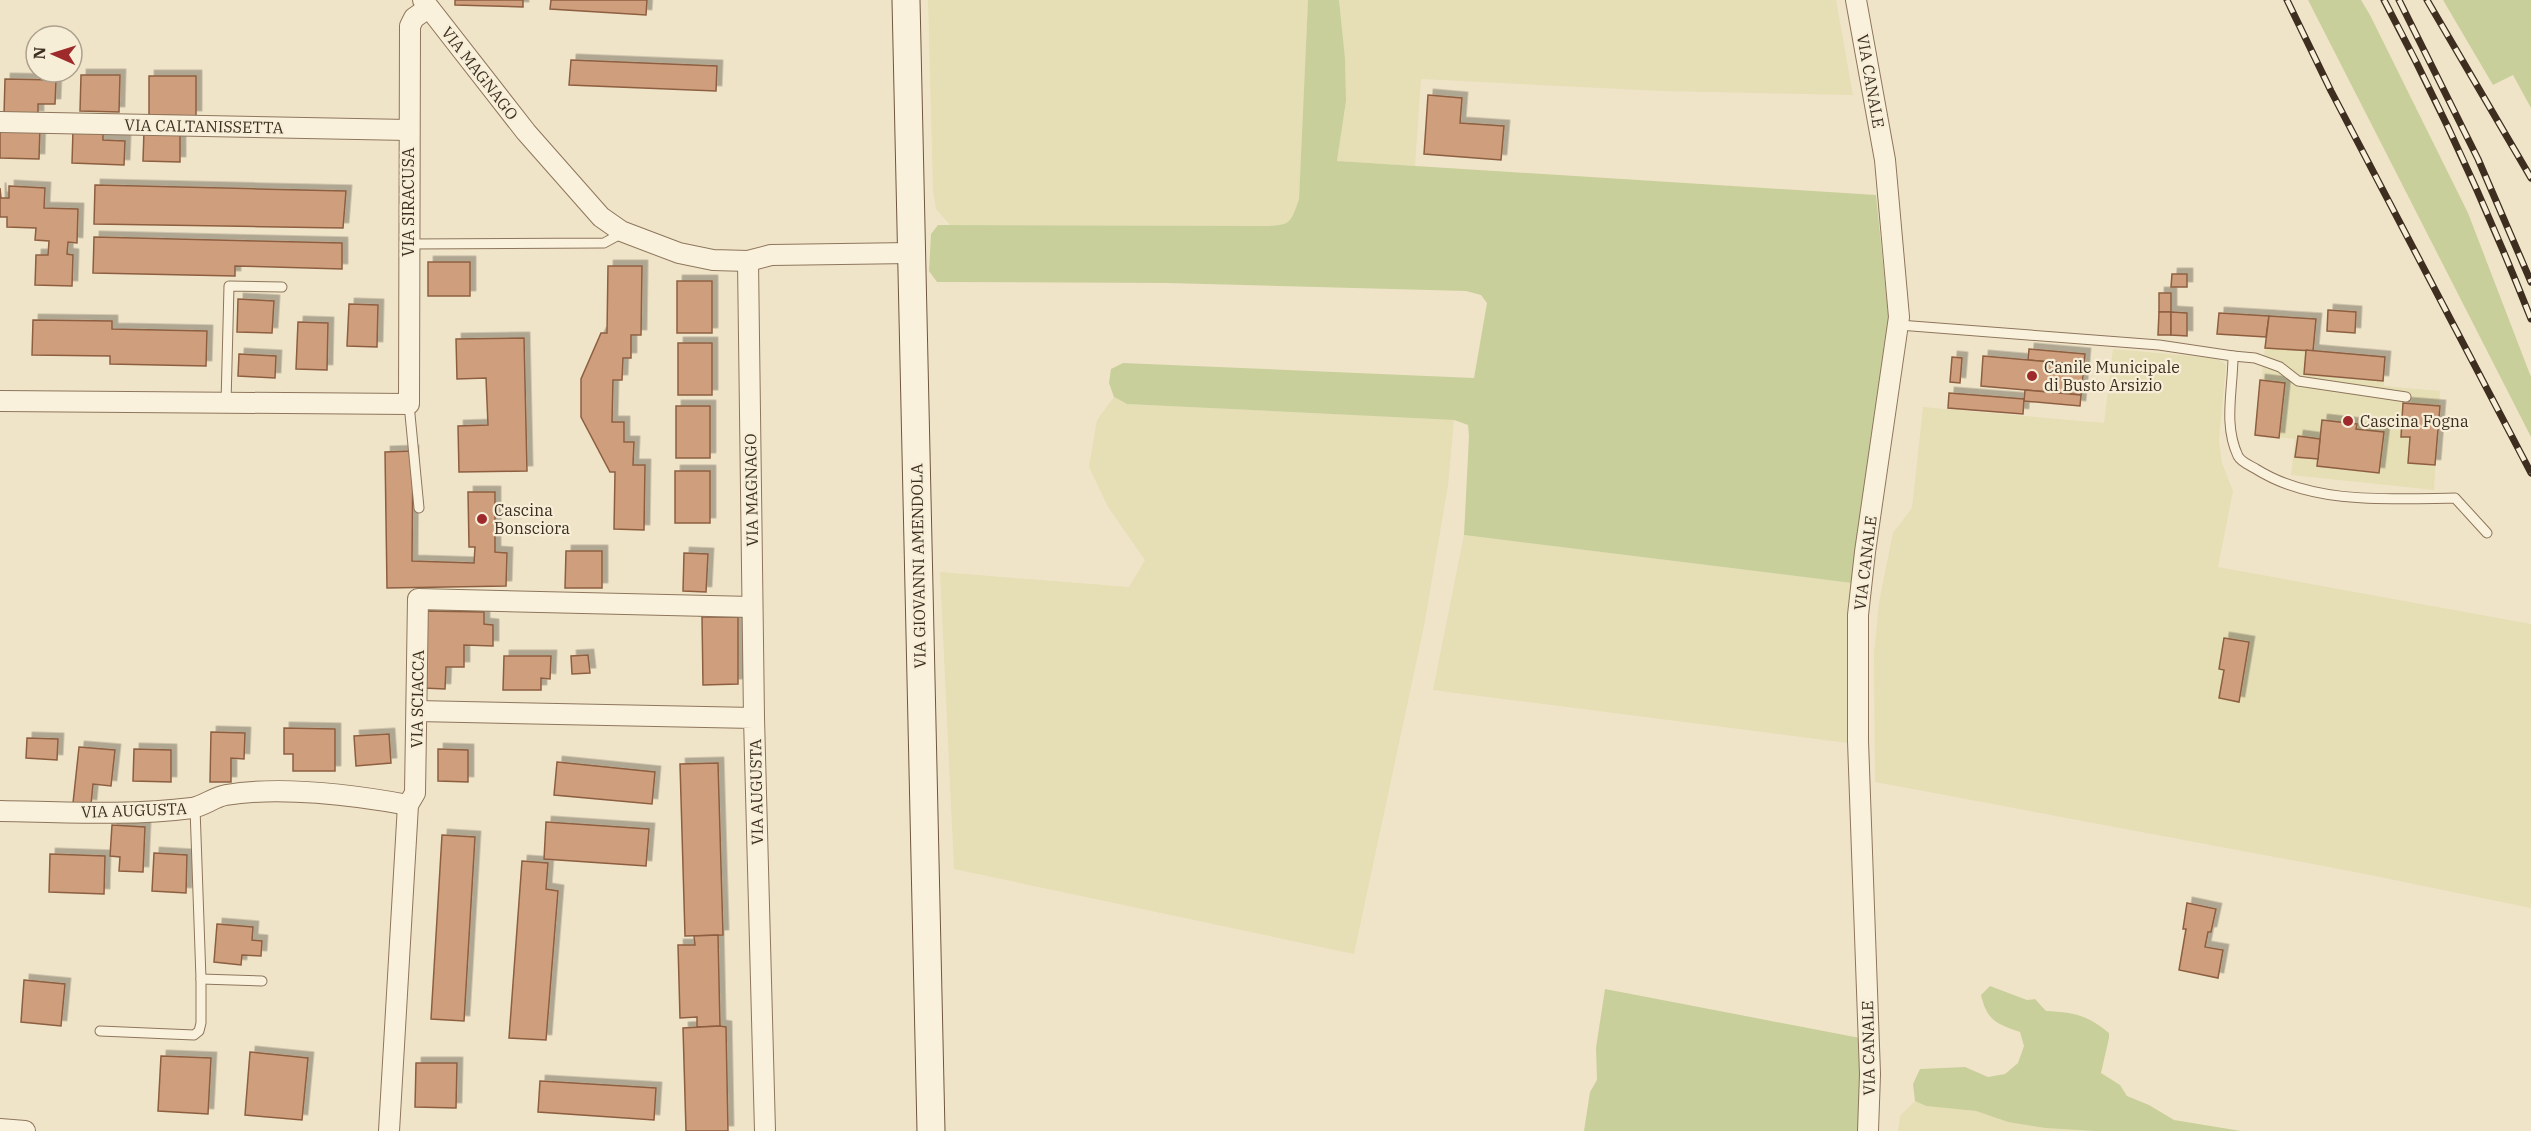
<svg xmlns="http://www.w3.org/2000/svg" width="2531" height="1131" font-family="'IBM Plex Serif',serif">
	<defs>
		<filter id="shadow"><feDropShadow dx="5.5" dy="-5.5" stdDeviation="0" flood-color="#0004"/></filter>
	</defs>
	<rect width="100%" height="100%" fill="#f0e4c8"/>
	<!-- farmland -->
	<g fill="#e6deb5">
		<path d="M928 0H1308L1299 199 1293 219 1283 225 1262 226 950 225 936 209 933 190Z"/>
		<path d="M1341 0H1836L1853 95 1661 91 1421 79 1415 166 1337 161 1346 101 1345 58 1339 1Z"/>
		<path d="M2265 348 2385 357 2384 386 2440 391 2434 490 2291 475 2295 439 2255 435Z"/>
		<path d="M2113 349 2214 358 2222 361 2226 365 2219 441 2222 463 2233 491 2218 567 2531 624V908L2360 873 1875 782 1874 654 1879 602 1893 533 1912 508 1923 407 2104 423Z"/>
		<path d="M1114 397 1127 404 1454 420 1448 486 1424 626 1354 954 954 869 940 572 1129 587 1145 560 1108 507 1089 467 1097 420Z"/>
		<path d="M1464 535 1852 583 1848 743 1433 690Z"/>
		<path d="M1915 1101 1926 1106 1976 1111 2008 1122 2045 1128 2093 1131H1898L1900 1116Z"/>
	</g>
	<!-- green -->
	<g fill="#c9cf9b">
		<path d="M1308 0H1339L1345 58 1346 101 1337 161 1876 195 1888 312V338L1858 526 1852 583 1464 535 1469 436 1468 425 1454 420 1127 404 1114 397 1109 383 1111 369 1123 363 1474 378 1487 303 1481 295 1466 291 1167 283 937 282 929 271 931 234 938 225 1262 226C1290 225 1290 226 1299 199Z"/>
		<path d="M2308 0H2361L2370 15 2468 213 2531 377V437Z"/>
		<path d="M2443 0H2531V108L2513 75 2493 85Z"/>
		<path d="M1990 986 2027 1000 2035 999 2046 1011C2072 1012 2088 1015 2109 1033V1038L2101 1073 2120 1085 2127 1096 2149 1105 2174 1120 2241 1131H2093L2045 1128 2008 1122 1976 1111 1926 1106 1915 1101 1913 1084 1920 1069 1965 1067 1988 1077 2005 1074 2018 1063 2024 1046 2020 1032C1997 1024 1987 1021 1981 995Z"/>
		<path d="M1605 989 1860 1038V1131H1584L1590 1092 1597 1080 1596 1048Z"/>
	</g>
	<!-- building -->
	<g fill="#cf9f7d" stroke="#8d5f41" stroke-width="1.5" filter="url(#shadow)">
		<path d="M455 0H523V7L455 5Z"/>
		<path d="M551 0H647L646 15 550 9Z"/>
		<path d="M571 60 717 66 716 91 569 85Z"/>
		<path d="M81 75H120L119 112 80 111Z"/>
		<path d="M149 76H196V116L149 115Z"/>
		<path d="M5 79 56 80 55 104H38V116L4 115Z"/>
		<path d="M1428 95 1462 98 1460 123 1504 126 1501 160 1424 154Z"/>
		<path d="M0 126 40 127 39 159 0 158Z"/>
		<path d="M73 130 103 131V140L125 141 124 165 72 163Z"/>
		<path d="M144 130 180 131V162L143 161Z"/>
		<path d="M95 185 346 191 343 228 94 224Z"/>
		<path d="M9 186 45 188 44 208 78 209 77 243 68 242 67 254 73 255 72 286 35 285 36 255H48L49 241 35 240 36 228 7 227V217H0V188L1 198H9Z"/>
		<path d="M94 237 342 243V269L235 266V276L93 273Z"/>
		<rect x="428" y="262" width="42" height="34"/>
		<path d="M608 266H642L641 335H631V358H623L622 380H613L612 422H624V442H634L633 465H645L644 530 614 529 615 472H610L581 417V379L601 333H607Z"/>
		<path d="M2172 274H2187V287H2171Z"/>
		<rect x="677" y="281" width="35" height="52"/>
		<rect x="2159" y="293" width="12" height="19"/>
		<path d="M238 299 274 301 272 333 237 332Z"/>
		<path d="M349 304 378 305 377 347 347 346Z"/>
		<path d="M2328 310 2356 312 2355 333 2327 331Z"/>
		<path d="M2159 312H2171V335H2158Z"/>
		<path d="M2171 312 2187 313V336L2171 335Z"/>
		<path d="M2219 313 2269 316 2266 337 2217 334Z"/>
		<path d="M2269 316 2316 319 2313 351 2265 348Z"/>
		<path d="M33 320 112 321V329L207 331 206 366 110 364V356L32 355Z"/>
		<path d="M298 322 328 323 327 370 296 369Z"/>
		<path d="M524 338 527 471 459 472 458 426 488 425 486 378 457 379 456 339Z"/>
		<rect x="678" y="343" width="34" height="52"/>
		<path d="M2029 349 2085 354 2084 365 2028 360Z"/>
		<path d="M2306 350 2385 357 2383 381 2304 374Z"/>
		<path d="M239 354 276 356 275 378 238 376Z"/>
		<path d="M1983 356 2084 365 2081 395 1981 386Z"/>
		<path d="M1952 357 1962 358 1960 383 1950 382Z"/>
		<path d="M2260 380 2285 383 2279 438 2255 435Z"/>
		<path d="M2025 390 2081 395 2080 406 2024 401Z"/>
		<path d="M1949 393 2024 399 2023 414 1948 408Z"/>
		<path d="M2403 403 2440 406 2435 465 2408 463 2410 437H2401Z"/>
		<rect x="676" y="406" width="34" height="52"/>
		<path d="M2322 420 2357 424 2356 429 2384 432 2379 473 2317 466Z"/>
		<path d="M2298 436 2320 439 2318 459 2295 457Z"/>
		<path d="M413 451 412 561 474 563 475 547H469L468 492H495V552L507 553 506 586 387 588 385 452Z"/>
		<rect x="675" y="471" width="35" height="52"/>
		<path d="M566 551H602V588H565Z"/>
		<path d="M684 553 708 554 706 592 683 591Z"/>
		<path d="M424 611 484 612V624L493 625V646L464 645V667H446L445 689 423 688Z"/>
		<path d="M702 617H738V684L703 685Z"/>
		<path d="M2224 638 2249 642 2239 702 2219 698 2224 670 2219 669Z"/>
		<path d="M588 655 590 673 572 674 571 656Z"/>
		<path d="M504 656H551L550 679 541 678V690H503Z"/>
		<path d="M284 728 335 729V771H293V754H284Z"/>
		<path d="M211 732 245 733 244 759 231 758V782H210Z"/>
		<path d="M389 734 391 763 356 766 354 736Z"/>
		<path d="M27 738 58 739 57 760 26 758Z"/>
		<path d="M79 747 115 750 111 786 93 784 91 805 73 803Z"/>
		<path d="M134 749 171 750V782L133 781Z"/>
		<path d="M438 749 468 750V782L438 781Z"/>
		<path d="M557 762 655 772 652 804 554 795Z"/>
		<path d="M718 763 723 935 685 936 680 764Z"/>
		<path d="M546 822 649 829 646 866 544 859Z"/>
		<path d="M112 825 145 827 143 872 119 871 120 857 110 856Z"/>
		<path d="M442 835 475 837 464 1021 431 1019Z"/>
		<path d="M154 853 187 855 186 893 152 891Z"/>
		<path d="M50 854 105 856 104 894 49 892Z"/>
		<path d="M522 861 548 863 546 889 558 891 546 1040 509 1038Z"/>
		<path d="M2187 903 2216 909 2211 932H2208L2205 947 2223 950 2218 978 2179 970 2186 929H2183Z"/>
		<path d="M217 924 253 927 252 940 262 941 261 956 242 955 241 965 214 962Z"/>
		<path d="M718 935 720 1026 697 1027V1017L680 1018 678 945H695L694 936Z"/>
		<path d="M24 980 65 984 61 1026 21 1022Z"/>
		<path d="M720 1026 726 1027 728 1131H686L683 1028Z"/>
		<path d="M250 1052 308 1058 302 1120 245 1115Z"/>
		<path d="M161 1056 211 1058 208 1114 158 1111Z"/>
		<path d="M416 1063H457L456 1108 415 1107Z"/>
		<path d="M540 1081 656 1088 654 1120 538 1112Z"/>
	</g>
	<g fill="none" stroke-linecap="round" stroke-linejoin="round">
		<defs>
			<g id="service">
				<path d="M409 244 604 243 615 237 621 231"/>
				<path d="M1899 325 2159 345 2233 356C2233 390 2223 424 2238 456 2241 462 2251 466 2256 469 2313 505 2390 499 2455 498L2487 533"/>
				<path d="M2233 356 2255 358 2280 367 2298 381 2406 397"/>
				<path d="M226 403 229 286 282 287"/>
				<path d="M409 404 419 508"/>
				<path d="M201 979 262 981"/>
				<path d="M100 1031 194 1035 199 1031 201 1023V979L195 808"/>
			</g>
			<g id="minor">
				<path d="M423 0 526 132 601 217 621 231 679 253 713 260 748 261 771 255 911 253"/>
				<path d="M1856 0 1885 160 1899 317 1865 552 1858 615V741L1870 1074 1868 1131"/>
				<path d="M0 122 408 130"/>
				<path d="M748 261 754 718"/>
				<path d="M0 401 409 404 410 26 414 18 428 8"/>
				<path d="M417 711 754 718 765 1131"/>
				<path d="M0 811C63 812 129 816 192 808 204 806 214 797 226 795 280 786 354 795 408 805"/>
				<path d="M0 1129 25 1131"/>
				<path d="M389 1131 408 805 415 793 418 599 752 607"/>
			</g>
			<path id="secondary" d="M906 0 931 1131"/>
		</defs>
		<!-- service casing -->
		<use href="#service" stroke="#8d765c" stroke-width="11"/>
		<!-- minor casing -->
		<use href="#minor" stroke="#8d765c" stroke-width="22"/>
		<!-- secondary casing -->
		<use href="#secondary" stroke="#6f573f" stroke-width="29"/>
		<!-- service -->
		<use href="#service" stroke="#faf1dc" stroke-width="9"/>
		<!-- minor -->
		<use href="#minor" stroke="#faf1dc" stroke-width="20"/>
		<!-- secondary -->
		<use href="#secondary" stroke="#faf1dc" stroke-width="27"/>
		<defs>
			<g id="rail">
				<path d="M2287 0 2331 91 2531 473"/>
				<path d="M2384 0C2439 103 2488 210 2531 319"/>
				<path d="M2399 0 2478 159 2531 282"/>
				<path d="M2427 0 2531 178"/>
			</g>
		</defs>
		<!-- rail casing -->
		<use href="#rail" stroke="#3d2e20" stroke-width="7"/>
		<!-- rail -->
		<use href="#rail" stroke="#f7eed8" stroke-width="4.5" stroke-dasharray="14" stroke-linecap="butt"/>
	</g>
	<!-- markers -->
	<g fill="#9e2a2b" stroke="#f7eed8" stroke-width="2">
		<circle cx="2032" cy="376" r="6"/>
		<circle cx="2348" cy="421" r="6"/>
		<circle cx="482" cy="519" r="6"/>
	</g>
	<g text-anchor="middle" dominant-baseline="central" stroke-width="4.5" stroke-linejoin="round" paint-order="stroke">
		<!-- street labels -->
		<g font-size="16" fill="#3d2e20" stroke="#f7eed8">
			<text transform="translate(480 73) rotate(52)">VIA MAGNAGO</text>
			<text transform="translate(1871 81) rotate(80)">VIA CANALE</text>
			<text transform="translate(204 126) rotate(1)">VIA CALTANISSETTA</text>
			<text transform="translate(408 202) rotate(-90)">VIA SIRACUSA</text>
			<text transform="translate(751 490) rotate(-91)">VIA MAGNAGO</text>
			<text transform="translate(1865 563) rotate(-83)">VIA CANALE</text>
			<text transform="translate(918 566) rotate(-91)">VIA GIOVANNI AMENDOLA</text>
			<text transform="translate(417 699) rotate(-89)">VIA SCIACCA</text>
			<text transform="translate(756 792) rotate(-91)">VIA AUGUSTA</text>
			<text transform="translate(134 810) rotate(-2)">VIA AUGUSTA</text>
			<text transform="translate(1868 1048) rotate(-91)">VIA CANALE</text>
		</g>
		<!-- poi labels -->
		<g font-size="16" fill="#3d2e20" stroke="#f7eed8" text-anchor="start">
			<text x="2044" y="367">Canile Municipale<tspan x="2044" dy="18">di Busto Arsizio</tspan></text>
			<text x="2360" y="421">Cascina Fogna</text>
			<text x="494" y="510">Cascina<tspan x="494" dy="18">Bonsciora</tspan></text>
		</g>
	</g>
	<!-- north arrow -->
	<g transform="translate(54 54) rotate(273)"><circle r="28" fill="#f7eed8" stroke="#ada18e" stroke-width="1.5"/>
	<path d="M0-4.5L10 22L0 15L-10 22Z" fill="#9e2a2b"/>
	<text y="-9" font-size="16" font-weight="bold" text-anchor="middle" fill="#3d2e20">N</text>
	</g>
</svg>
